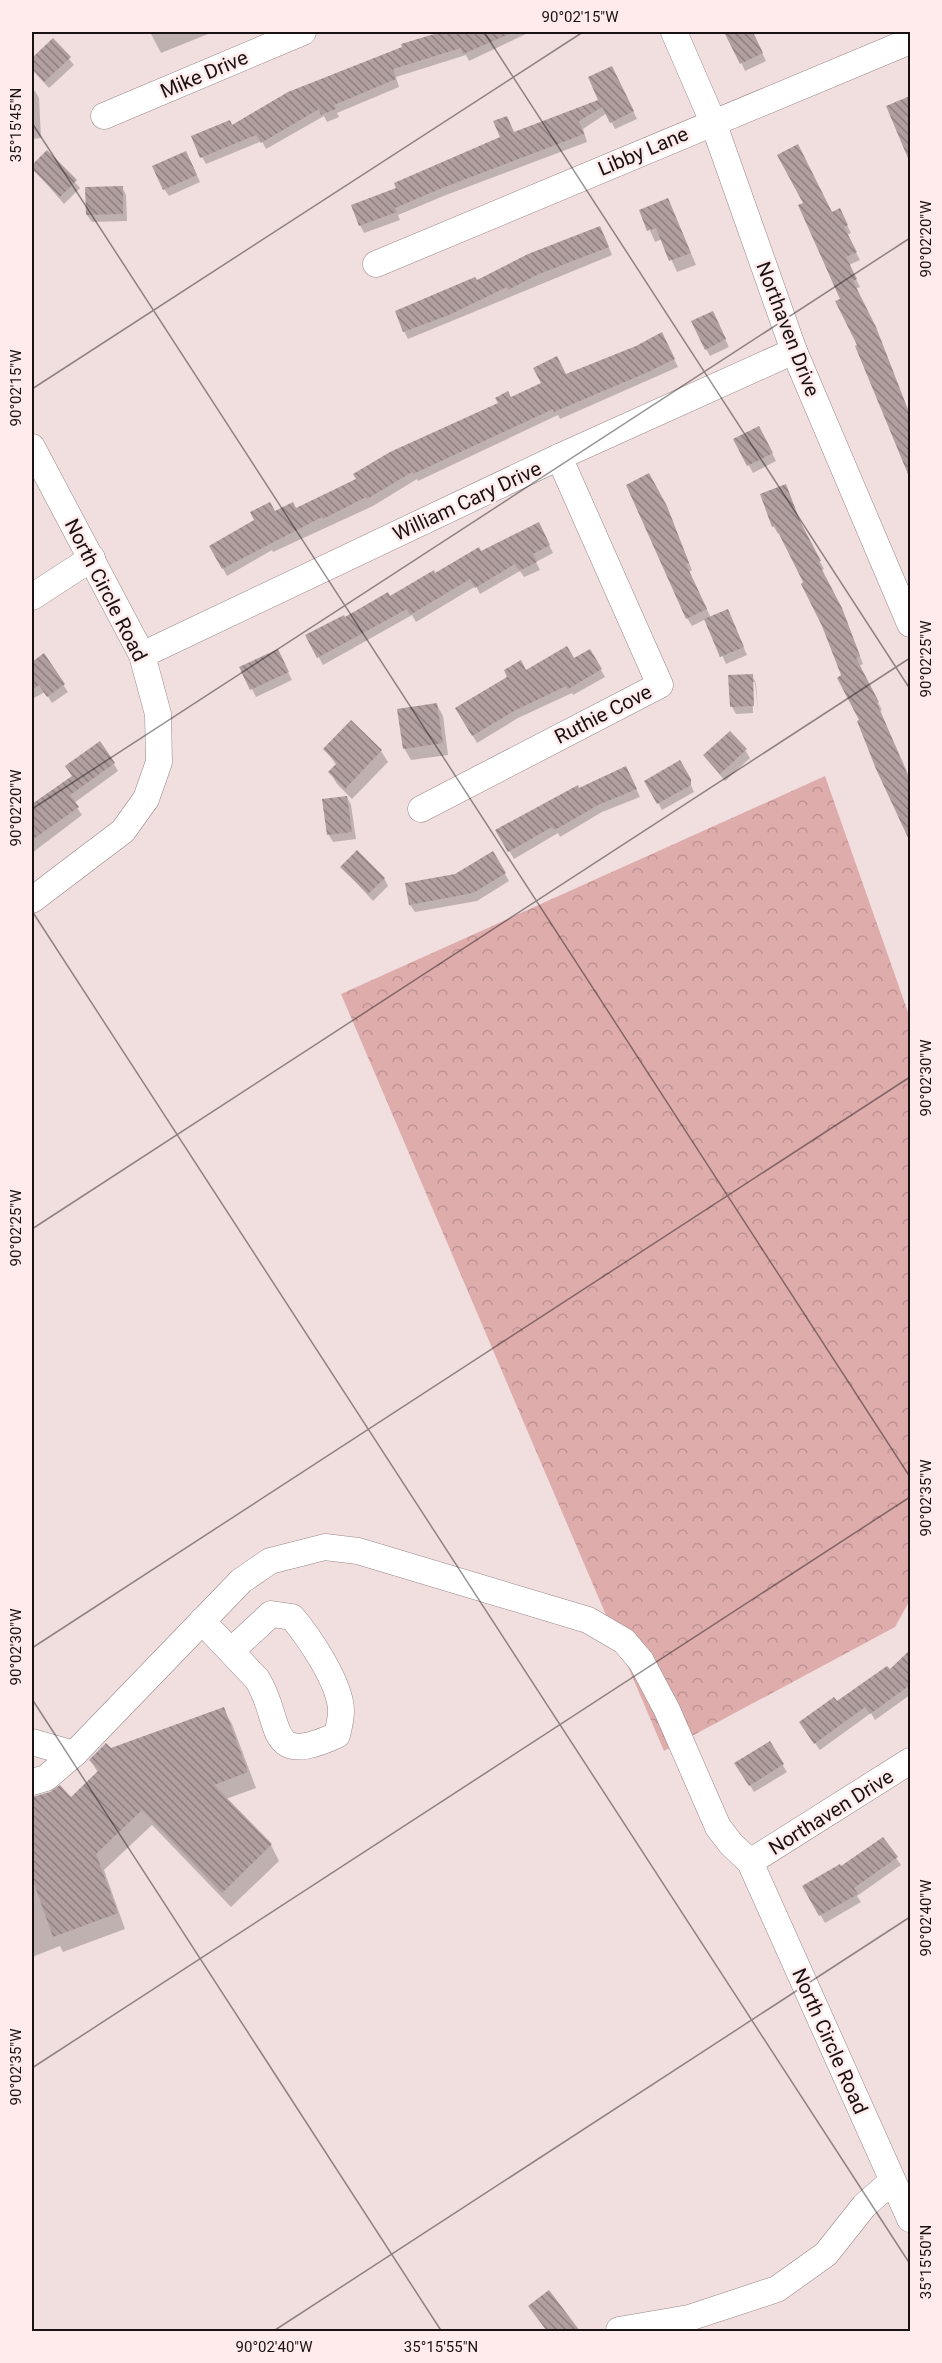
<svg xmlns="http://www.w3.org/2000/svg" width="942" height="2363" font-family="Roboto,sans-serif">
	<defs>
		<pattern id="forest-crowns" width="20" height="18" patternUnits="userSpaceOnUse" patternTransform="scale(1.5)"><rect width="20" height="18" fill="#dfacac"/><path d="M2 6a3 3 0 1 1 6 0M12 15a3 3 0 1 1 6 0" fill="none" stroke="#bf9393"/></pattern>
		<pattern id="building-back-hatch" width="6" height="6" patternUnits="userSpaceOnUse" patternTransform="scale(1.5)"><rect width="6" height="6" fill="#b19e9f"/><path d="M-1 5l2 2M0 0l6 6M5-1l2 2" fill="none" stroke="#8f7f80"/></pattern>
	</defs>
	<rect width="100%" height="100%" fill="#f1dede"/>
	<!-- forest -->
	<path fill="url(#forest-crowns)" d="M825 776 910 1018V1600L895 1627 664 1751 341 994Z"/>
	<!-- shadow -->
	<g fill="#0003">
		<path d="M150 32H213L161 53Z"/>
		<path d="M449 32H530L469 61 466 55 396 77 399 87 337 113 339 117 327 122 324 116 266 149 262 141 206 164 202 157 233 126Z"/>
		<path d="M728 32H752L766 61 745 71Z"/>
		<path d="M53 40 74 65 49 88 33 71 32 60Z"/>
		<path d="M616 75 637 119 615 129 607 113 583 129 587 142 446 195 398 215 400 220 364 233 360 225 398 189 502 138 601 101Z"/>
		<path d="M32 91H35L39 98 41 138 32 139Z"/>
		<path d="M910 98V161L888 107Z"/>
		<path d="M47 152 80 188 64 204 32 167Z"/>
		<path d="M190 160 200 182 169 196 164 189Z"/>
		<path d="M122 187 126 195 127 221 92 222 87 215Z"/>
		<path d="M668 200 696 265 677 272 662 239 655 242 641 210Z"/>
		<path d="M832 213 843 217 851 233 847 235 860 260 849 265 860 287 855 289 879 336 910 415V479L842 299Z"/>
		<path d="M604 235 612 255 408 339 404 331Z"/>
		<path d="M716 320 729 347 710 356 706 349Z"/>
		<path d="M665 341 678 367 560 419 558 415 418 481 417 479 373 506 273 552 272 550 227 576 211 546 274 513 296 510 511 399Z"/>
		<path d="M763 435 776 461 753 473 735 439Z"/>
		<path d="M786 486 804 531 824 569 821 570 845 617 863 664 859 666 882 710 880 711 910 778V842L805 583 780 533 778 534 774 527 762 495Z"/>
		<path d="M670 515 692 570 689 572 711 618 728 611 747 655 726 664 706 619 692 626 687 618Z"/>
		<path d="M542 531 553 553 536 562 540 570 524 577 520 571 480 594 476 586 416 622 412 615 323 665 307 636 480 553Z"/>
		<path d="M590 651 605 677 573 695 572 693 518 718 477 743 457 708 509 677 574 661Z"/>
		<path d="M44 655 68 692 52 703 45 692 32 699V664Z"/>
		<path d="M281 658 292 680 256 697 241 667Z"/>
		<path d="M752 676 756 683 758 713 755 682H752L753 713 736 714 732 707Z"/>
		<path d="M437 705 443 716 448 755 411 760 404 748Z"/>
		<path d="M325 749 381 751 388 762 352 799 337 784 330 772 337 766Z"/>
		<path d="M745 750 750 758 725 781 704 756Z"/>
		<path d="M680 762 694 792 662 810 646 781Z"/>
		<path d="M114 764 118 771 74 803 82 815 32 853V806L73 777Z"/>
		<path d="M630 775 640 797 602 812 560 837 558 833 514 859 497 830 579 790Z"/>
		<path d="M347 797 351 805 356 839 333 842 329 835Z"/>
		<path d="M493 853 509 881 477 901 415 912 410 905Z"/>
		<path d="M342 867 384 878 388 886 373 901Z"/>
		<path d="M910 1652V1695L875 1720 871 1713 820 1750 805 1730 889 1671Z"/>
		<path d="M223 1709 232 1724 256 1788 226 1799 271 1845 279 1861 231 1907 152 1825 104 1870 125 1929 63 1952 60 1946 32 1957V1797L71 1799 98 1773 91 1761 111 1750Z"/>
		<path d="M769 1743 787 1772 754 1792 736 1763Z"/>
		<path d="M896 1858 901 1865 857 1896 861 1902 825 1923 804 1886 841 1868Z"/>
		<path d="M548 2292 578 2332H547L530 2306Z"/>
	</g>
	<!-- building -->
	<g fill="url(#building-back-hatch)">
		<path d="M441 32H514L463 54 461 48 393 69 396 79 334 105 336 109 321 115 319 109 261 143 256 135 200 158 191 136 230 120 232 125 288 92 402 47 401 44Z"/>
		<path d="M724 32H753L763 53 740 64Z"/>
		<path d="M53 38 71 57 44 82 32 68V58Z"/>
		<path d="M612 66 634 111 610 123 602 107 579 121 584 134 442 188 395 208 397 212 359 226 351 205 396 188 394 183 500 137 493 121 507 116 514 132 598 100 588 77Z"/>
		<path d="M910 96V163L886 106Z"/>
		<path d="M798 144 832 212 840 208 848 225 844 227 857 252 846 257 857 279 853 281 876 327 910 415V479L855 346 857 345 835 301 840 299 798 205 803 203 777 155Z"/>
		<path d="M47 150 77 180 60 197 32 169V165Z"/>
		<path d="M186 151 197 175 163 190 152 166Z"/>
		<path d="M123 186V214L86 215 85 187Z"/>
		<path d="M668 198 691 253 669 261 656 228 647 231 639 210Z"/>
		<path d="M600 226 609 247 539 274 508 290 507 287 449 315 403 332 395 311 475 277 477 280 528 254Z"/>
		<path d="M713 311 726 339 705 350 691 321Z"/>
		<path d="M662 332 675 359 648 372 554 412 553 409 413 474 412 472 367 499 366 497 323 519 322 517 222 569 209 546 254 520 250 512 270 502 275 511 293 502 296 508 356 479 353 474 390 452 498 403 495 398 508 391 511 397 541 383 533 368 557 356 566 374 636 346Z"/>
		<path d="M759 426 773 453 747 466 733 439Z"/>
		<path d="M649 473 667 506 689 563 686 564 707 609 686 619 626 485Z"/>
		<path d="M786 484 800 521 821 561 818 562 842 608 860 656 856 658 879 702 877 703 910 781V842L876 769 857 721 859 720 837 678 841 675 822 626 801 584 803 582 775 526 772 527 760 494Z"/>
		<path d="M539 522 550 545 533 554 537 562 519 571 515 564 475 588 470 579 410 615 407 609 317 658 305 635 344 615 345 617 388 592 390 596 434 570 435 573 479 547 481 551Z"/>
		<path d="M728 609 744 647 720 657 704 619Z"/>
		<path d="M567 646 574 658 590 649 602 669 568 689 566 686 514 711 472 736 455 708 507 677 504 670 521 660 526 670Z"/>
		<path d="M278 649 289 672 250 690 239 667Z"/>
		<path d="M44 653 65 684 47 697 39 685 32 690V662Z"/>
		<path d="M753 674 754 706 730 707 728 675Z"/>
		<path d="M437 703 443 743 403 749 397 709Z"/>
		<path d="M351 720 382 750 345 789 328 772 337 763 323 749Z"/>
		<path d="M730 731 747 749 720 774 703 755Z"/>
		<path d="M100 741 115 763 70 795 79 807 32 840V804L72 776 65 766Z"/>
		<path d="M680 760 691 779V785L657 804 644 781Z"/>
		<path d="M626 766 637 789 598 805 555 830 552 827 508 852 495 830 578 785 579 788Z"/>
		<path d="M347 796 352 832 327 835 322 799Z"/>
		<path d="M357 850 385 878 368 894 340 867Z"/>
		<path d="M493 851 506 873 473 893 409 905 405 883 455 874Z"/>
		<path d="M910 1650V1685L870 1714 865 1707 814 1744 799 1722 834 1697 837 1701 887 1666 890 1669Z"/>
		<path d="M224 1707 248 1772 214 1785 272 1844 222 1893 142 1810 96 1854 118 1913 53 1937 32 1878V1797L50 1792 60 1785 71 1797 99 1770 89 1760 106 1743 111 1748Z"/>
		<path d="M770 1741 784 1764 749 1786 734 1763Z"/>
		<path d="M883 1837 898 1857 854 1888 858 1894 819 1916 802 1886 840 1864 841 1866Z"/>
		<path d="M549 2290 580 2331H547L528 2306Z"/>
	</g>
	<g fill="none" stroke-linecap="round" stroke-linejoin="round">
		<defs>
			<g id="minor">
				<path d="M674 32 713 122 794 351 910 624"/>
				<path d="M104 116 303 32"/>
				<path d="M376 264 910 41"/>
				<path d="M32 447 142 655 158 714 159 762 146 799 123 831 32 900"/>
				<path d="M32 597 92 558"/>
				<path d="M142 655 559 457 794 351"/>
				<path d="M421 809 660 685 559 457"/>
				<path d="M202 1621 257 1679C284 1721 263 1769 337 1735 339 1727 341 1719 341 1711 341 1684 309 1637 292 1617L271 1614 231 1651"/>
				<path d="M32 1742 74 1754"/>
				<path d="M32 1782 46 1778 74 1754 241 1581 270 1561 325 1547 358 1551 588 1620 624 1641 641 1661 667 1710 718 1827 731 1844 750 1862 910 2219"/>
				<path d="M750 1862 910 1761"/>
				<path d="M619 2330 689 2318 777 2289 826 2254 864 2206 892 2181"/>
			</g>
		</defs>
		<!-- minor casing -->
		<use href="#minor" stroke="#998787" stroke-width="27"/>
		<!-- minor -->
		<use href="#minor" stroke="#fff" stroke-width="26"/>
	</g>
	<!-- ticks -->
	<path fill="none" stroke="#191212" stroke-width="1.5" stroke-opacity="0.45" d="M484 32 910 689M32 123 910 1477M32 389 583 32M32 809 910 238M32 911 910 2264M32 1229 910 658M32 1648 910 1077M32 1699 442 2332M32 2068 910 1497M272 2332 910 1917"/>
	<g text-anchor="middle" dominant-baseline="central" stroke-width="5" stroke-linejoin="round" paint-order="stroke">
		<!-- street labels -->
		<g font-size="20" fill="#191212" stroke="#ffebeb">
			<text transform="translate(204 74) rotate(-23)">Mike Drive</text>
			<text transform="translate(643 151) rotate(-23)">Libby Lane</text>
			<text transform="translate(788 329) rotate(69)">Northaven Drive</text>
			<text transform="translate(467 501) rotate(-25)">William Cary Drive</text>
			<text transform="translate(106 590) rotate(63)">North Circle Road</text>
			<text transform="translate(603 714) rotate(-27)">Ruthie Cove</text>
			<text transform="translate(831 1812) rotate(-32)">Northaven Drive</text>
			<text transform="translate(830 2041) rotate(66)">North Circle Road</text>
		</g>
	</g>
	<!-- border -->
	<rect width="942" height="2363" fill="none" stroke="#ffebeb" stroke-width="66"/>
	<rect x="33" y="33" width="876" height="2297" fill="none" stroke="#191212" stroke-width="2"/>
	<g font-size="15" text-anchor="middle" fill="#191212">
		<text x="580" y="22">90°02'15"W</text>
		<text transform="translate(16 125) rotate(-90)" y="5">35°15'45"N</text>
		<text transform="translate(926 239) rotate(-90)" y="5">90°02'20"W</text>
		<text transform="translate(16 388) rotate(-90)" y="5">90°02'15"W</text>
		<text transform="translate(926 659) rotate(-90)" y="5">90°02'25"W</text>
		<text transform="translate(16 808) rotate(-90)" y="5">90°02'20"W</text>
		<text transform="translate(926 1078) rotate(-90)" y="5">90°02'30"W</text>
		<text transform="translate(16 1228) rotate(-90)" y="5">90°02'25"W</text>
		<text transform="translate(926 1498) rotate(-90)" y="5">90°02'35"W</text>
		<text transform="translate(16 1647) rotate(-90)" y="5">90°02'30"W</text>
		<text transform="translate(926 1918) rotate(-90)" y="5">90°02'40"W</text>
		<text transform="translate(16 2067) rotate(-90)" y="5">90°02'35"W</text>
		<text transform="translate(926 2262) rotate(-90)" y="5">35°15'50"N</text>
		<text x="274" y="2352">90°02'40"W</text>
		<text x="441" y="2352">35°15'55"N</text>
	</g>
</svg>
